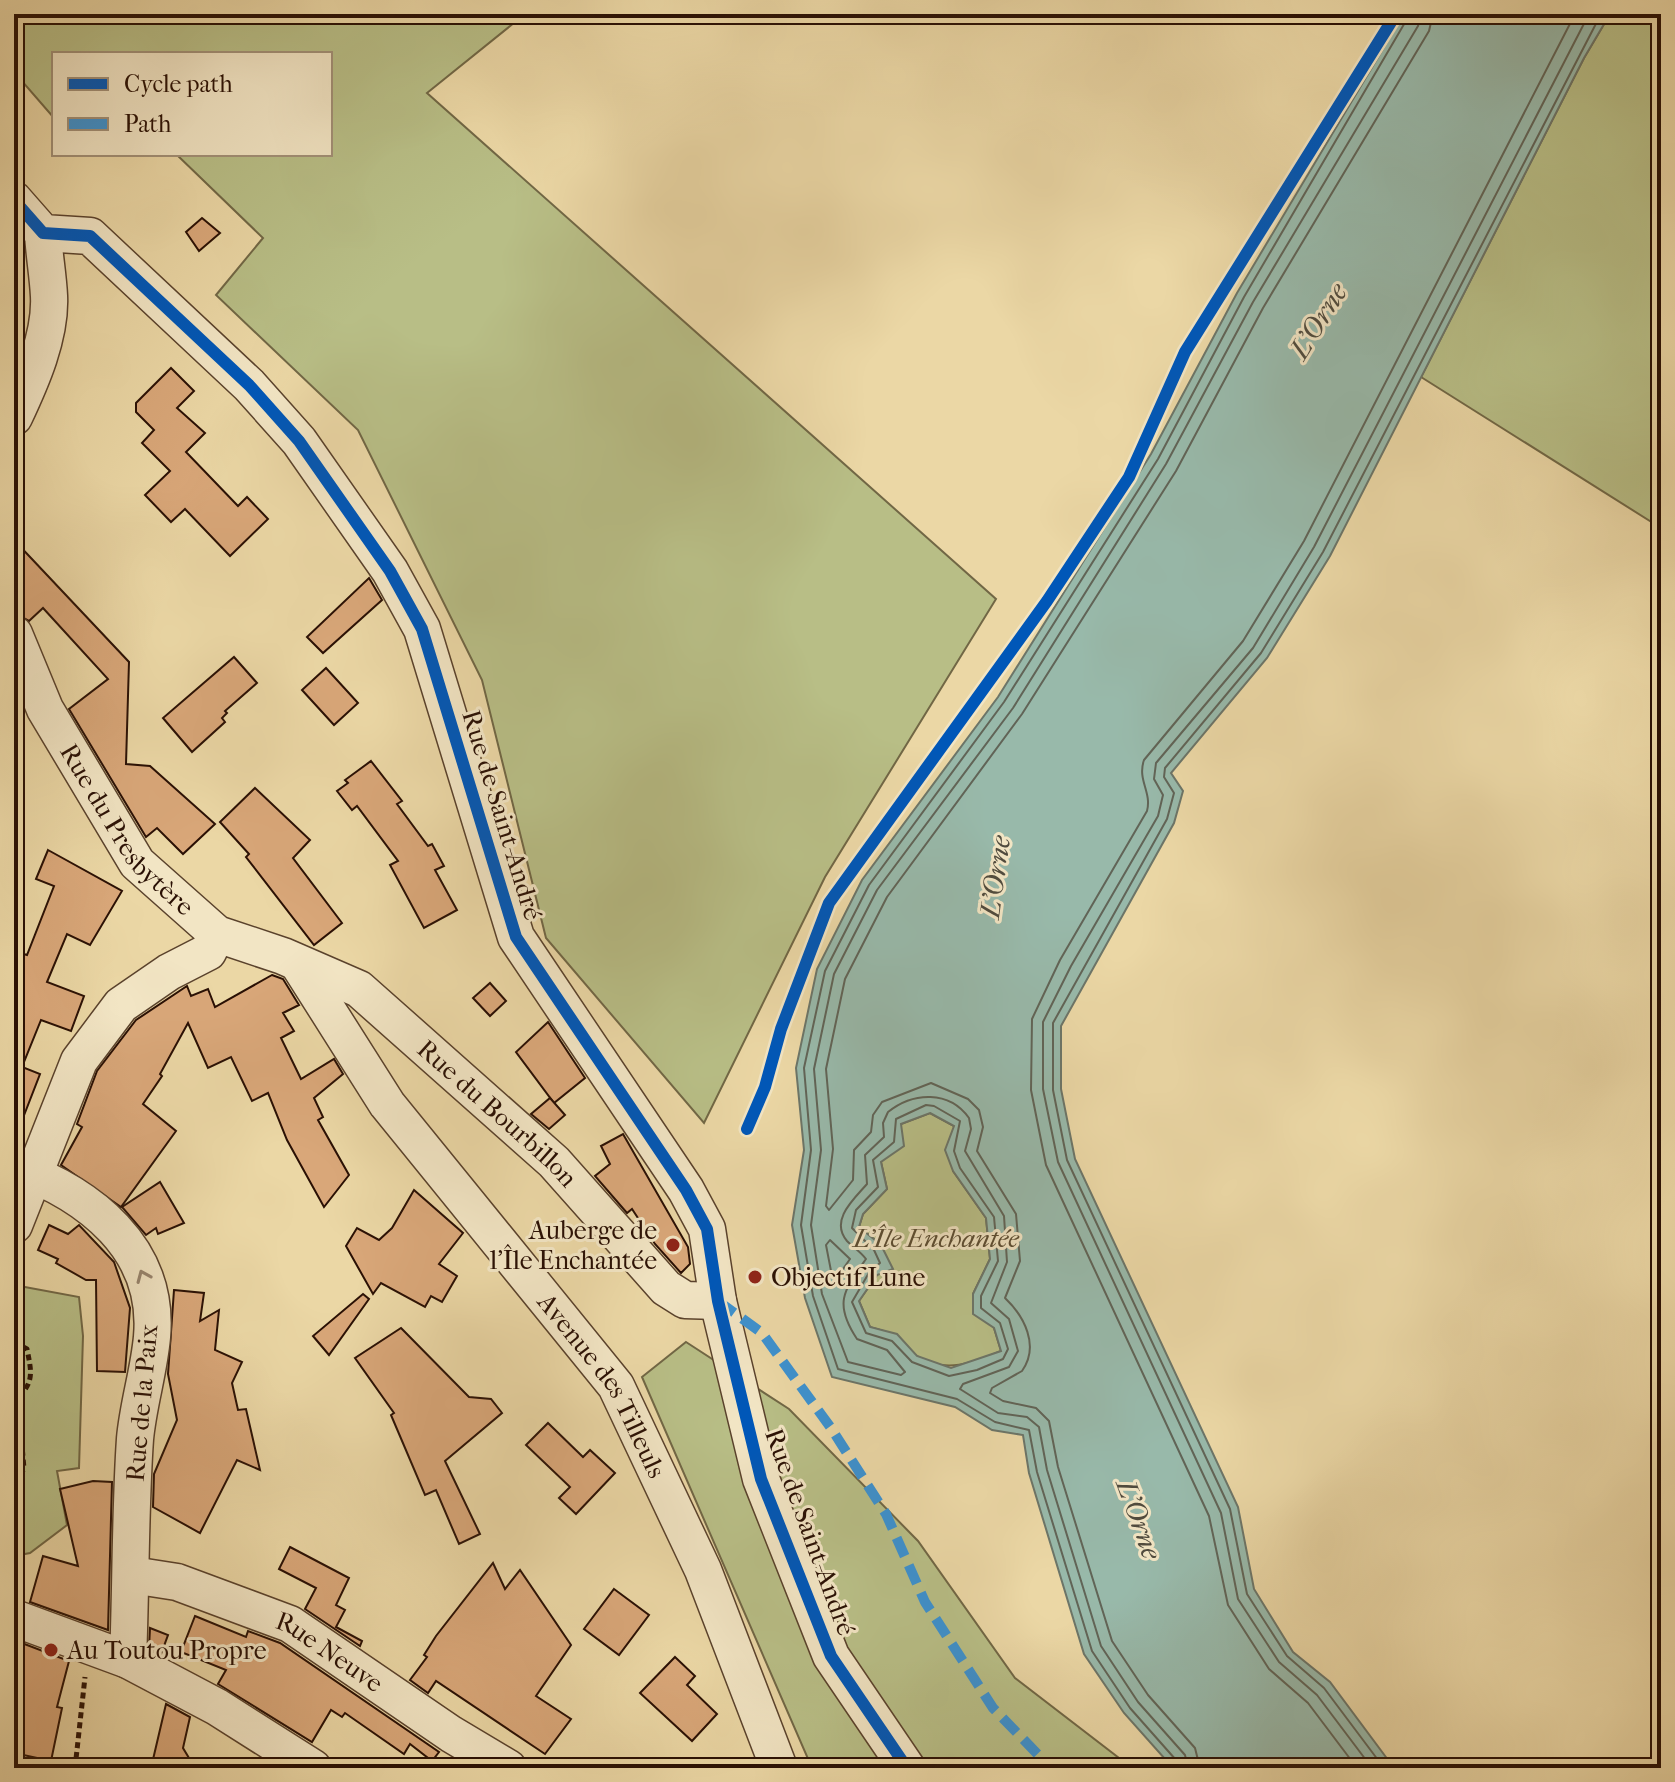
<svg xmlns="http://www.w3.org/2000/svg" width="1675" height="1782" font-family="'IM FELL French Canon',serif">
	<rect width="100%" height="100%" fill="#ebd7a5"/>
	<filter id="stains"><feTurbulence type="fractalNoise" baseFrequency=".0025" numOctaves="4"/><feColorMatrix values="0 0 0 0 .2 0 0 0 0 .09 0 0 0 0 .02 0 0 0 .5 -.17"/></filter>
	<radialGradient id="worn" r=".72"><stop offset=".6" stop-color="#630" stop-opacity="0"/><stop offset="1" stop-color="#630" stop-opacity=".3"/></radialGradient>
	<!-- green -->
	<g fill="#b8be86" stroke="#716745" stroke-width="2">
		<path d="M14 14H525L427 93 996 599 825 877 704 1123 546 938 482 680 358 430 216 295 263 238 176 154H330V54H54V118L14 72Z"/>
		<path d="M1610 14H1661V528L1421 377 1584 58Z"/>
		<path d="M930 1113 954 1126 953 1171 986 1218 990 1259 973 1294 994 1328 1001 1351C973 1363 945 1374 917 1356 893 1340 904 1336 870 1327L859 1301 877 1275 881 1245 859 1227 863 1214 887 1189 881 1162 901 1124Z"/>
		<path d="M14 1285 79 1297 83 1336 79 1468 57 1471 67 1525 30 1553 14 1556Z"/>
		<path d="M686 1342 789 1409 918 1541 1015 1678 1132 1768H812L642 1377Z"/>
	</g>
	<!-- water -->
	<path fill="#98b9aa" stroke="#6c7568" stroke-width="2" fill-rule="evenodd" d="M1404 14H1610L1584 58 1330 556 1267 658 1171 773 1183 791 1174 823 1061 1026V1089L1075 1159 1238 1507 1254 1589 1293 1652 1330 1682 1394 1768H1173L1124 1713 1084 1654 1029 1473 1023 1435 992 1430 955 1407 832 1377 805 1298 792 1225 804 1150 796 1068 817 969 862 880 998 697 1151 454 1237 293ZM930 1113 954 1126 945 1150 953 1171 986 1218 990 1259 973 1294V1314L994 1328 1001 1351 951 1368 917 1356 897 1334 870 1327 859 1301 877 1275 893 1269 881 1245 859 1227 863 1214 887 1189 881 1162 904 1146 901 1124Z"/>
	<g fill="none" stroke-linecap="round" stroke-linejoin="round">
		<!-- shore -->
		<g stroke="#616457" stroke-width="2">
			<path d="M926 1105 934 1106 960 1121 954 1151 960 1168 994 1217 998 1261 981 1296V1308L1000 1323 1008 1349 1003 1359 977 1370 949 1376 912 1362 892 1341 866 1333 852 1302 870 1271 880 1263 874 1250 852 1228 856 1210 878 1187 873 1160 894 1142 896 1119Z"/>
			<path d="M830 1240 850 1259 836 1279 832 1276 826 1245Z"/>
			<path d="M1178 1768 1176 1760 1130 1708 1092 1651 1037 1472 1029 1430 995 1422 957 1399 838 1369 813 1296 801 1225 811 1150 804 1068 825 971 869 885 1004 702 1158 459 1244 297 1410 14"/>
			<path d="M1188 1768 1185 1755 1138 1702 1101 1646 1047 1470 1039 1427 1027 1417 998 1413 960 1389 963 1384 1009 1367 1018 1351 1009 1319 991 1303 1007 1262 1004 1216 965 1151 971 1129 969 1118C949 1090 913 1092 888 1112L883 1123 884 1137 865 1155 867 1184C855 1198 829 1220 847 1241 853 1247 861 1252 866 1259 844 1290 833 1303 857 1339L887 1350 905 1372 901 1375 848 1362 822 1294 811 1225 821 1150 814 1069 834 974 877 890 1013 708 1166 464 1253 302 1418 26 1421 14"/>
			<path d="M1200 1768 1195 1748 1148 1695 1112 1641 1058 1467 1049 1421 1036 1408 1003 1401 990 1393 992 1388 1022 1371C1040 1346 1024 1316 1005 1298L1020 1261 1016 1214 977 1151 983 1127 979 1110 968 1099 931 1083 882 1102 873 1115 871 1132 854 1150 853 1180 829 1210 826 1206 833 1149 826 1069 845 979 887 897 1022 714 1176 471 1263 308 1429 31 1433 14"/>
			<path d="M1357 1768 1308 1703 1269 1669 1228 1605 1209 1516 1046 1165 1031 1090 1032 1019 1060 960 1147 811C1152 792 1137 780 1144 760L1243 641 1304 541 1575 14"/>
			<path d="M1372 1768 1317 1695 1279 1662 1238 1599 1221 1513 1058 1162 1043 1089V1022L1071 966 1158 816 1163 795 1154 779 1156 763 1253 648 1314 547 1589 14"/>
			<path d="M1384 1768 1324 1688 1287 1656 1247 1594 1230 1509 1067 1160 1053 1090V1023L1167 819 1174 793 1164 777 1165 768 1261 653 1323 552 1601 14"/>
		</g>
	</g>
	<!-- building -->
	<g fill="#d9a779" stroke="#2a1004" stroke-width="2">
		<path d="M202 218 220 233 199 251 186 232Z"/>
		<path d="M171 368 194 391 177 408 205 433 186 452 238 506 247 497 268 519 230 556 185 509 171 522 145 495 170 471 142 443 154 430 136 412V403Z"/>
		<path d="M14 540 129 662 126 764 150 766 215 824 183 854 157 828 146 837 69 709 108 679 43 608 29 621 14 613V607L22 599 14 566Z"/>
		<path d="M369 578 382 600 323 653 307 637Z"/>
		<path d="M234 657 257 683 225 711 227 713 222 718 225 722 192 752 163 718Z"/>
		<path d="M326 668 358 703 334 725 302 690Z"/>
		<path d="M371 761 402 801 397 804 428 846 432 844 444 866 435 870 457 910 424 928 390 865 398 861 357 806 352 810 337 791 348 783 345 780Z"/>
		<path d="M255 788 310 840 293 858 342 923 314 945 246 857 249 854 220 822Z"/>
		<path d="M48 850 122 891 90 945 67 934 47 982 84 996 71 1031 41 1020 22 1067 40 1074 16 1136 14 951 27 955 54 886 36 879Z"/>
		<path d="M272 975 283 979 299 1005 283 1013 294 1031 281 1038 301 1079 334 1059 343 1074 314 1098 323 1117 318 1120 349 1175 324 1207 287 1140 268 1093 252 1101 231 1057 208 1068 188 1023 160 1074 162 1076 143 1104 176 1131 121 1207 61 1165 82 1127 77 1124 97 1071 136 1020 187 986 191 996 208 989 215 1007Z"/>
		<path d="M490 983 506 1001 490 1016 473 998Z"/>
		<path d="M548 1022 585 1078 554 1103 516 1052Z"/>
		<path d="M550 1098 565 1115 549 1129 531 1114Z"/>
		<path d="M623 1134 688 1247 690 1264 681 1273 655 1244 632 1209 627 1213 595 1176 610 1164 601 1146Z"/>
		<path d="M160 1182 184 1223 158 1234 156 1228 146 1235 122 1207Z"/>
		<path d="M414 1190 463 1233 439 1264 457 1276 442 1302 431 1296 425 1307 381 1283 373 1294 346 1246 357 1228 379 1240 392 1228Z"/>
		<path d="M49 1225 68 1234 79 1225 114 1262 130 1308 125 1372 97 1371 96 1280H86L56 1263 58 1259 38 1250Z"/>
		<path d="M174 1290 204 1293 200 1321 219 1310 215 1350 242 1362 232 1383 238 1410 246 1409 260 1470 237 1460 200 1533 153 1507 154 1474 177 1420 168 1374Z"/>
		<path d="M363 1294 369 1299 329 1355 313 1336Z"/>
		<path d="M401 1328 469 1397 491 1399 502 1413 445 1461 480 1534 459 1544 436 1490 425 1495 391 1415 394 1413 355 1358Z"/>
		<path d="M548 1423 583 1457 590 1450 615 1473 576 1514 559 1498 570 1487 526 1445Z"/>
		<path d="M93 1481 112 1482 108 1630 30 1602 43 1556 78 1566 60 1489Z"/>
		<path d="M290 1547 349 1578 336 1605 345 1610 336 1627 362 1641 360 1646 305 1609 316 1588 279 1569Z"/>
		<path d="M493 1563 505 1589 520 1570 571 1645 536 1696 571 1719 545 1754 436 1681 428 1693 410 1680 427 1657 424 1655 436 1636Z"/>
		<path d="M614 1589 649 1615 619 1655 584 1629Z"/>
		<path d="M195 1616 246 1637 248 1631 280 1643 439 1752 432 1761 410 1744 404 1754 345 1713 342 1717 331 1710 312 1742 218 1684 226 1670 181 1652Z"/>
		<path d="M150 1628 168 1635 161 1654 149 1648Z"/>
		<path d="M14 1640 69 1661 57 1707 62 1708 51 1761 14 1753Z"/>
		<path d="M675 1657 695 1676 687 1685 717 1714 692 1741 640 1693Z"/>
		<path d="M166 1704 190 1717 183 1748 195 1768H151Z"/>
	</g>
	<g fill="none" stroke-linecap="round" stroke-linejoin="round">
		<defs>
			<g id="minor">
				<path d="M14 200 43 233 90 236 249 385 299 441 390 571 422 629 516 937 686 1190 707 1229 718 1301 761 1479 831 1656 907 1768"/>
				<path d="M14 417C31 381 51 336 49 296 48 275 44 254 43 233"/>
				<path id="s1" d="M14 634 45 709 137 863 217 934 283 956 359 989 554 1162 666 1288 685 1300 718 1301"/>
				<path id="s2" d="M299 965 387 1104 616 1386 703 1570 779 1768"/>
				<path d="M14 1167C89 1194 160 1248 152 1337 149 1371 138 1405 135 1439 130 1512 131 1587 128 1660"/>
				<path d="M14 1225 79 1061 121 1005 169 972 208 952 217 934"/>
				<path id="s3" d="M132 1575 177 1582 290 1624 451 1734 508 1768"/>
				<path d="M14 1618 128 1660 217 1707 313 1768"/>
			</g>
		</defs>
		<!-- minor casing -->
		<use href="#minor" stroke="#5a422c" stroke-width="39"/>
		<!-- path -->
		<g stroke="#2a1004" stroke-width="5" stroke-dasharray="6 4" stroke-linecap="butt">
			<path d="M14 1342 27 1349C31 1370 35 1382 18 1397L24 1469 14 1481"/>
			<path d="M75 1768 85 1677"/>
		</g>
		<!-- minor -->
		<use href="#minor" stroke="#f2e5c4" stroke-width="36"/>
		<!-- quiet -->
		<path stroke="#3c92d1" stroke-width="10" stroke-dasharray="20 10" stroke-linecap="butt" d="M718 1301 762 1333 831 1428 886 1514 925 1602 993 1708 1051 1768"/>
		<defs>
			<g id="cycleway">
				<path d="M14 200 43 233 90 236 249 385 299 441 390 571 422 629 516 937 686 1190 707 1229 718 1301 761 1479 831 1656 907 1768"/>
				<path d="M747 1129 765 1087 781 1029 829 903 1047 601 1129 477 1185 352 1396 14"/>
			</g>
		</defs>
		<!-- cycleway casing -->
		<use href="#cycleway" stroke="#f2e5c4" stroke-width="17"/>
		<!-- cycleway -->
		<use href="#cycleway" stroke="#0057b8" stroke-width="12"/>
	</g>
	<!-- one-way arrows -->
	<defs><path id="oneway-chevron" d="M-2-3.5L2.5 0L-2 3.5" fill="none" stroke-width="1.6" stroke-linecap="round" stroke-linejoin="round" transform="scale(2)"/></defs>
	<use stroke="#98856e" href="#oneway-chevron" transform="translate(143 1276) rotate(-113)"/>
	<!-- markers -->
	<g fill="#8f2418" stroke="#f2e5c4" stroke-width="3">
		<circle cx="673" cy="1245" r="8"/>
		<circle cx="755" cy="1277" r="8"/>
		<circle cx="51" cy="1650" r="8"/>
	</g>
	<g text-anchor="middle" dominant-baseline="central" stroke-width="6" stroke-linejoin="round" paint-order="stroke">
		<!-- street labels -->
		<g font-size="26" fill="#2a1004" stroke="#f2e5c4">
			<text transform="translate(502 815) rotate(73)">Rue de Saint-André</text>
			<text stroke="none"><textPath href="#s1" startOffset="228">Rue du Presbytère</textPath></text>
			<text stroke="none"><textPath href="#s1" startOffset="706">Rue du Bourbillon</textPath></text>
			<text stroke="none"><textPath href="#s2" startOffset="520">Avenue des Tilleuls</textPath></text>
			<text transform="translate(142 1403) rotate(-85)">Rue de la Paix</text>
			<text transform="translate(810 1532) rotate(70)">Rue de Saint-André</text>
			<text stroke="none"><textPath href="#s3" startOffset="214">Rue Neuve</textPath></text>
		</g>
		<!-- poi labels -->
		<g font-size="26" fill="#2a1004" stroke="#f2e5c4" text-anchor="start">
			<text x="657" y="1230" text-anchor="end">Auberge de<tspan x="657" dy="30">l'Île Enchantée</tspan></text>
			<text x="771" y="1277">Objectif Lune</text>
			<text x="67" y="1650">Au Toutou Propre</text>
		</g>
		<!-- park labels -->
		<g font-size="26" font-style="italic" fill="#5c4d32" stroke="#f2e5c4">
			<text x="936" y="1238">L'Île Enchantée</text>
		</g>
		<!-- water labels -->
		<g font-size="28" font-style="italic" fill="#504b3e" stroke="#f2e5c4">
			<text transform="translate(1318 321) rotate(-58)">L'Orne</text>
			<text transform="translate(995 877) rotate(-82)">L'Orne</text>
			<text transform="translate(1139 1519) rotate(70)">L'Orne</text>
		</g>
	</g>
	<!-- margin -->
	<rect width="1675" height="1782" fill="none" stroke="#ebd7a5" stroke-width="48"/>
	<rect x="16" y="16" width="1643" height="1750" fill="none" stroke="#2a1004" stroke-width="4"/>
	<rect x="24" y="24" width="1627" height="1734" fill="none" stroke="#2a1004" stroke-width="2"/>
	<!-- legend -->
	<rect x="52" y="52" width="280" height="104" fill="#f2e5c4" stroke="#a29077" stroke-width="2"/>
	<rect x="68" y="78" width="40" height="12" fill="#0057b8" stroke="#a29077" stroke-width="2"/>
	<text x="124" y="92" font-size="24" fill="#2a1004">Cycle path</text>
	<rect x="68" y="118" width="40" height="12" fill="#3c92d1" stroke="#a29077" stroke-width="2"/>
	<text x="124" y="132" font-size="24" fill="#2a1004">Path</text>
	<rect width="100%" height="100%" filter="url(#stains)"/>
	<rect width="100%" height="100%" fill="url(#worn)"/>
</svg>
